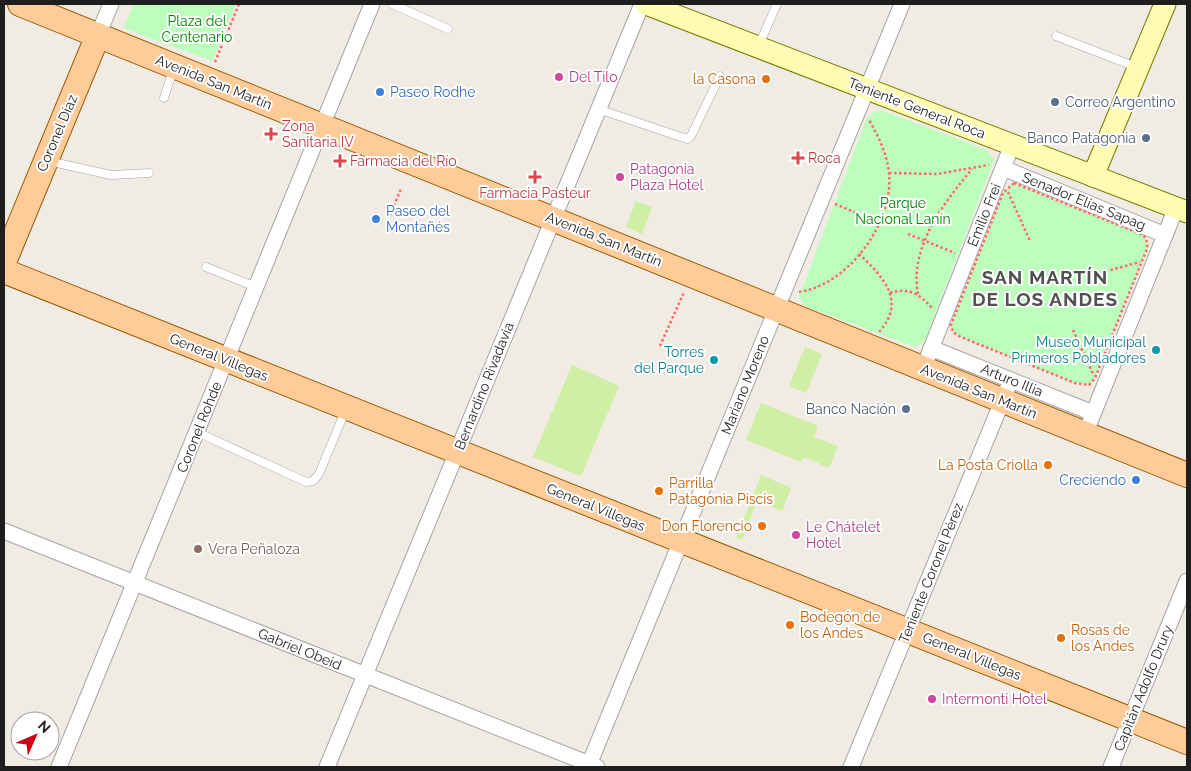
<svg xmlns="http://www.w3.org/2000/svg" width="1191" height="771" font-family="Raleway,sans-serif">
	<rect width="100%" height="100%" fill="#f0ebe3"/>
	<!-- grass -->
	<g fill="#cfefa4">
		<path d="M636 201 652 207 642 234 626 227Z"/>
		<path d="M805 347 822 354 806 393 789 386Z"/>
		<path d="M572 365 619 386 581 476 533 457Z"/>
		<path d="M761 403 818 426 814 437 838 446 829 468 804 457 801 462 746 440Z"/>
		<path d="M761 475 791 488 782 511 757 502 742 540 736 538Z"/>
	</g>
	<!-- park -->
	<g fill="#bcfebc">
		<path d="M134 4H236L212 61 124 28Z"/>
		<path d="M881 110 986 150 994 160 925 340 915 347 810 308 804 305 799 297 867 118 872 113Z"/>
		<path d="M1014 183 1143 235C1151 244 1146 251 1142 261L1095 378 1089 385 1075 383 961 337C955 334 952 332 951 325L1003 193Z"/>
	</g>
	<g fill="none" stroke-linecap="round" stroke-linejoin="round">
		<defs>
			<g id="lane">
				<path d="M392 4 448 29"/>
				<path d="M1056 36 1136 67"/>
				<path d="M759 45 777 4"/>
				<path d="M164 98 173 70"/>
				<path d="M598 109 687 139 691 136 720 76"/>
				<path d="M48 161 111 175 149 173"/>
				<path d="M206 267 256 287"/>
				<path d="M197 432 306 482 313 481 319 474 346 409"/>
			</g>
			<g id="street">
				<path d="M98 35 111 4"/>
				<path d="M1003 168 1165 235"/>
				<path d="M931 348 1093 413"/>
				<path d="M923 369 1012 145"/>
				<path d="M1085 434 1176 208"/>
				<path d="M4 531 597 767"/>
				<path d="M59 767 372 4"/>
				<path d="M327 767 642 4"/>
				<path d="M588 767 902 4"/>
				<path d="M851 767 1011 380"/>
				<path d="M1111 767 1187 581"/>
			</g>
			<g id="secondary">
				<path d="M646 4 1187 212"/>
				<path d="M1093 176 1165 4"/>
			</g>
			<g id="primary">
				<path d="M20 4 1187 475"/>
				<path d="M4 262 98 35"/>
				<path d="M4 271 1187 742"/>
			</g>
		</defs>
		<!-- lane casing -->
		<use href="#lane" stroke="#a5a5a5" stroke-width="9"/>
		<!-- street casing -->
		<use href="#street" stroke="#a5a5a5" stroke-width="17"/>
		<!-- secondary casing -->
		<use href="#secondary" stroke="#767a00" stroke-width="23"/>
		<!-- primary casing -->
		<use href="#primary" stroke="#985a00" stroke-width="26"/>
		<!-- path -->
		<g stroke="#ff6965" stroke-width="2.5" stroke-dasharray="2.5 2.5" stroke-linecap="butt">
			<path d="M215 62 239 4"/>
			<path d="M889 173 937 174 989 165"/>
			<path d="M1014 183 1143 235C1151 244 1146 251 1142 261L1095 378 1089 385 1075 383 961 337C955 334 952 332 951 325L1003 193Z"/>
			<path d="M1008 192 1030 241"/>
			<path d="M835 204 885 225"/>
			<path d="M390 215 401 189"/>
			<path d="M908 234 955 253"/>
			<path d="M859 254C883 277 907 301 879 332"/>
			<path d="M1096 274 1140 262"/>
			<path d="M799 292C848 285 894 223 889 173 887 154 879 137 869 120"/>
			<path d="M890 293C908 287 920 294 932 308"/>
			<path d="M918 294C909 247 944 203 972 169"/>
			<path d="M1073 330 1094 376"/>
			<path d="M660 346 684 292"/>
		</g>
		<!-- lane -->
		<use href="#lane" stroke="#fff" stroke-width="8"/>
		<!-- street -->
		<use href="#street" stroke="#fff" stroke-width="15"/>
		<!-- secondary -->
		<use href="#secondary" stroke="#fffdb2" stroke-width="21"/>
		<!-- primary -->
		<use href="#primary" stroke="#ffcb99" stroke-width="24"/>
	</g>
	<!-- markers -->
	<g fill="#d1479c" stroke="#fff" stroke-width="2">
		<circle cx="559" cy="77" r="5"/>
		<circle cx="620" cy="177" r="5"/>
		<circle cx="796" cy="535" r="5"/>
		<circle cx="932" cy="699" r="5"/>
	</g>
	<g fill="#e8710a" stroke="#fff" stroke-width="2">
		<circle cx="766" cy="79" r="5"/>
		<circle cx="1048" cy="465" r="5"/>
		<circle cx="659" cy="491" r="5"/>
		<circle cx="762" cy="526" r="5"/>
		<circle cx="790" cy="625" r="5"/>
		<circle cx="1061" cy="638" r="5"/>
	</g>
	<g fill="#3f7fe0" stroke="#fff" stroke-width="2">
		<circle cx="380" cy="92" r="5"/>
		<circle cx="376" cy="219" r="5"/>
		<circle cx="1136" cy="480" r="5"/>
	</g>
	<g fill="#5c6f8a" stroke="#fff" stroke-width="2">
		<circle cx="1055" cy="102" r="5"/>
		<circle cx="1146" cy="138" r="5"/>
		<circle cx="906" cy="409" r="5"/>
	</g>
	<g fill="#e0444e" stroke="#fff" stroke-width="2">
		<path d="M268.5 126.5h5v5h5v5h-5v5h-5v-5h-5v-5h5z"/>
		<path d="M795.5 150.5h5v5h5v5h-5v5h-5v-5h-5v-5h5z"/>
		<path d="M337.5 153.5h5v5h5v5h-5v5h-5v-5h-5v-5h5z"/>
		<path d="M532.5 169.5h5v5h5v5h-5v5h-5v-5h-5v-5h5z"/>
	</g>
	<g fill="#0f9aa8" stroke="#fff" stroke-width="2">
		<circle cx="1156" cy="350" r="5"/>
		<circle cx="714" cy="360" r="5"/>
	</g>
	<circle fill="#8d6e63" stroke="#fff" stroke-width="2" cx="198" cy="549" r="5"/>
	<g text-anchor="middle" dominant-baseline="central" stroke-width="4" stroke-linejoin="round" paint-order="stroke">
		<!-- park labels -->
		<g font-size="14" fill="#018602" stroke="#fff">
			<text x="197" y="21">Plaza del<tspan x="197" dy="16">Centenario</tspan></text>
			<text x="903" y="203">Parque<tspan x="903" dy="16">Nacional Lanín</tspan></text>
		</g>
		<!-- hotel labels -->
		<g font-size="14" fill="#b23c85" stroke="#fff" text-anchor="start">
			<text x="569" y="77">Del Tilo</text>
			<text x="630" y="169">Patagonia<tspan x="630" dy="16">Plaza Hotel</tspan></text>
			<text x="806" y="527">Le Chátelet<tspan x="806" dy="16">Hotel</tspan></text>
			<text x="942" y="699">Intermonti Hotel</text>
		</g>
		<!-- food labels -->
		<g font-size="14" fill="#c56008" stroke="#fff" text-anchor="end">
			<text x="756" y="79">la Casona</text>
			<text x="1038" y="465">La Posta Criolla</text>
			<text x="669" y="483" text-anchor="start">Parrilla<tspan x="669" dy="16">Patagonia Piscis</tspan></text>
			<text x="752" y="526">Don Florencio</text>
			<text x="800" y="617" text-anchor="start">Bodegón de<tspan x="800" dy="16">los Andes</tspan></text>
			<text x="1071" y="630" text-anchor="start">Rosas de<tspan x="1071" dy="16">los Andes</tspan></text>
		</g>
		<!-- street labels -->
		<g font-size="14" fill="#1e1e1e" stroke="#fff">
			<text transform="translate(214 82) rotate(22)">Avenida San Martín</text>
			<text transform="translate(917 108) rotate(21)">Teniente General Roca</text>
			<text transform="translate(57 133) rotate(-67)">Coronel Díaz</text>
			<text transform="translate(1084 201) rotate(22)">Senador Elías Sapag</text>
			<text transform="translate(984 215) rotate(-68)">Emilio Frei</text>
			<text transform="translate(604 239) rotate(22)">Avenida San Martín</text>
			<text transform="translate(219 357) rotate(22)">General Villegas</text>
			<text transform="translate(1012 380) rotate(22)">Arturo Illia</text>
			<text transform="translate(745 385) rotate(-68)">Mariano Moreno</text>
			<text transform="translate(484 386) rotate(-68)">Bernardino Rivadavia</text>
			<text transform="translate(979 391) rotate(22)">Avenida San Martín</text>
			<text transform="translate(199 427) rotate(-68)">Coronel Rohde</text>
			<text transform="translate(596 507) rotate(22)">General Villegas</text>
			<text transform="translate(931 573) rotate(-68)">Teniente Coronel Pérez</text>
			<text transform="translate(300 649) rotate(22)">Gabriel Obeid</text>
			<text transform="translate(972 656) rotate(22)">General Villegas</text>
			<text transform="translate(1143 688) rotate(-68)">Capitán Adolfo Drury</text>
		</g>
		<!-- shop labels -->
		<g font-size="14" fill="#366cbe" stroke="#fff" text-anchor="start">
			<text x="390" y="92">Paseo Rodhe</text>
			<text x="386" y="211">Paseo del<tspan x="386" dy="16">Montañés</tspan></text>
			<text x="1126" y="480" text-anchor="end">Creciendo</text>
		</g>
		<!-- service labels -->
		<g font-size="14" fill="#4e5e75" stroke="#fff" text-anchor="end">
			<text x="1065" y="102" text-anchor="start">Correo Argentino</text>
			<text x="1136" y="138">Banco Patagonia</text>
			<text x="896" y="409">Banco Nación</text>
		</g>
		<!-- health labels -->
		<g font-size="14" fill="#be3a42" stroke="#fff" text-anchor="start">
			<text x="282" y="126">Zona<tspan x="282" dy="16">Sanitaria IV</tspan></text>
			<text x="808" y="158">Roca</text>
			<text x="350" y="161">Farmacia del Río</text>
			<text x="535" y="193" text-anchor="middle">Farmacia Pasteur</text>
		</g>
		<!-- culture labels -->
		<g font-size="14" fill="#0d838f" stroke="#fff" text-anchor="end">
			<text x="1146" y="342">Museo Municipal<tspan x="1146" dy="16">Primeros Pobladores</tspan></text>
			<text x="704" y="352">Torres<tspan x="704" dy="16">del Parque</tspan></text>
		</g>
		<!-- education labels -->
		<g font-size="14" fill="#785e54" stroke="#fff" text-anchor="start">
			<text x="208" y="549">Vera Peñaloza</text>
		</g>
		<!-- district labels -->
		<g font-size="19" font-weight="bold" letter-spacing="1" fill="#515151" stroke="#fff">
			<text x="1045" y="277">SAN MARTÍN<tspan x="1045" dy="22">DE LOS ANDES</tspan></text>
		</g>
	</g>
	<!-- border -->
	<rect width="1191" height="771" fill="none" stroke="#1e1e1e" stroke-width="10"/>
	<!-- north arrow -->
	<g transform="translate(35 736) rotate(45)"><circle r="24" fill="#ffffff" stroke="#a5a5a5"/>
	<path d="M0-4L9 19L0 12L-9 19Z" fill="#cc0010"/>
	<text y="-8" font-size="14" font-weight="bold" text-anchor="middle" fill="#1e1e1e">N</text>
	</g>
</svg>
